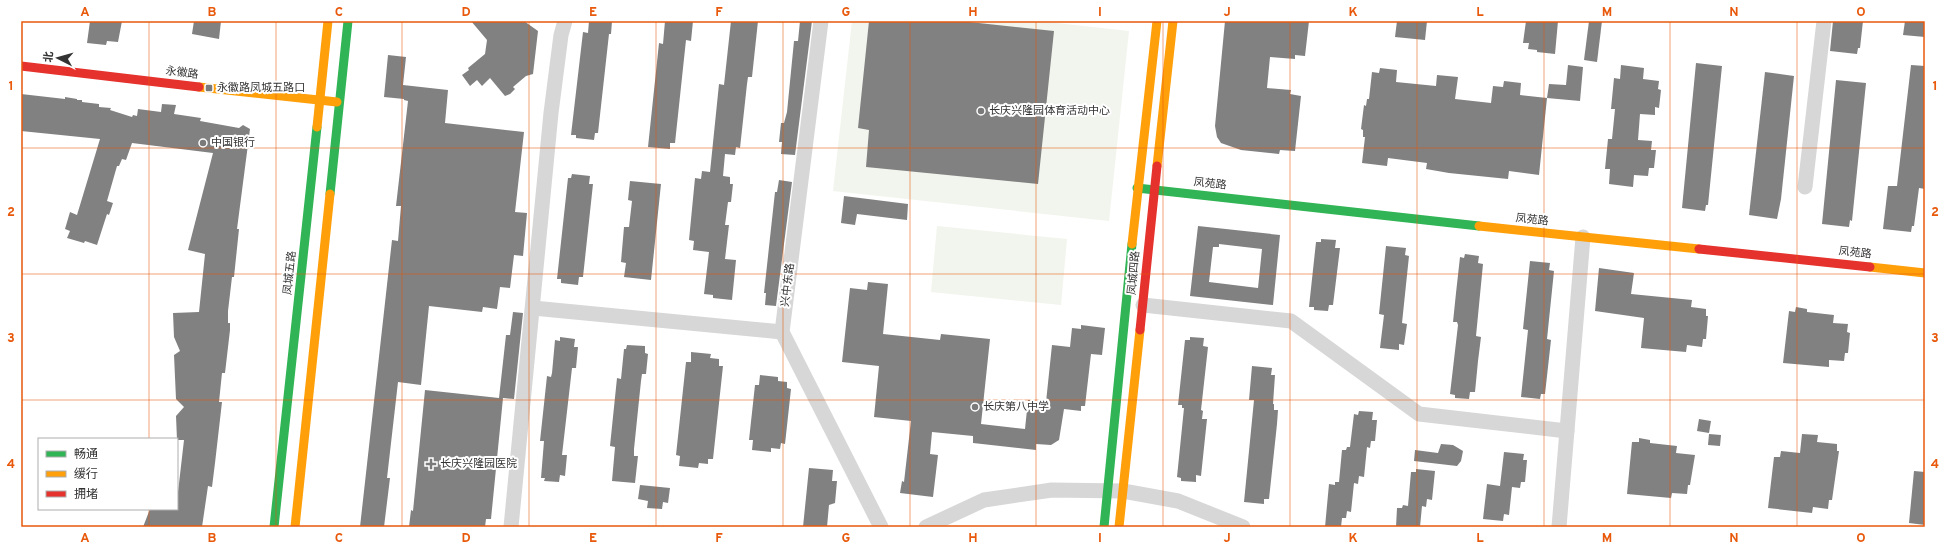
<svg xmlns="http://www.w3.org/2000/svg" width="1946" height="548" font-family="Overpass,'Noto Sans SC',sans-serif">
	<rect width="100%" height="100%" fill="#fff"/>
	<!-- park -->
	<g fill="#f2f5ed">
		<path d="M852 21H1038L1129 31 1109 221 833 191Z"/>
		<path d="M937 226 1067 239 1061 305 931 292Z"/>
	</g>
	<!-- building -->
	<g fill="#818181" fill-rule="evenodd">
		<path d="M90 21H122L118 42 107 41 106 45 87 43Z"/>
		<path d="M194 21H221L219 39 192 34Z"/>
		<path d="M471 21H524L538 31 533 74 526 76 513 87 515 89 510 94 505 96 490 78 482 86 477 80 470 86 462 75 469 70 468 68 485 54 487 40Z"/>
		<path d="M589 21H612L611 34H609L598 133H595L594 140 576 138V135H571L583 32 588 33Z"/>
		<path d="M665 21H693L691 41 686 40 675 143H670V149L648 147 659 43 663 44Z"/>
		<path d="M731 21H758L752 77H748L747 84 740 148 736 147 735 155 725 154 723 176 730 177V184H733L731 202H728L725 225H729L725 259 736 260 732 300 713 298V295L704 294 709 252 693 250 694 241 689 240 695 178 701 179 702 171 710 172 719 84 724 85Z"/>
		<path d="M800 21H812L795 155 781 154 782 142H779L781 123H784L787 112 794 41H798Z"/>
		<path d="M869 21H960L1054 31 1038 184 866 167 869 130 858 128Z"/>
		<path d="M1225 21H1309L1305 56 1295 55V59L1270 57 1267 88 1291 90 1290 94 1301 96 1295 151 1280 150 1279 154 1241 150 1221 143 1217 137 1215 126Z"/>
		<path d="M1397 21H1427L1425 40 1395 37Z"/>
		<path d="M1526 21H1558L1555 54 1537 52V50L1528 49 1529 43H1523Z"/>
		<path d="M1589 21H1602L1597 62 1584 60Z"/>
		<path d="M1833 21H1863L1860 48H1858L1857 54 1830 51Z"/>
		<path d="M1905 21H1925V37L1903 35Z"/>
		<path d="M388 55 406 57 403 85 448 90 445 123 524 132 515 212 527 213 523 256 514 255 510 288 500 287 497 309 483 307 482 312 429 306 421 385 398 382 387 478H390L384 527H360L392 240 398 241 401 206H396L408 101 404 100V99L384 97Z"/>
		<path d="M1696 63 1722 66 1708 205H1706L1705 211 1682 208Z"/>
		<path d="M1568 65 1583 67 1580 101 1547 98 1549 84 1566 85Z"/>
		<path d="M1621 65 1644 68 1643 79 1659 81 1658 89 1661 90 1659 108 1655 107V115L1640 114 1638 140 1652 141 1651 150H1656L1654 168H1649L1648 176 1634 175 1633 187 1609 184 1610 169H1605L1608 139H1612L1615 109H1611L1614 78 1620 79Z"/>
		<path d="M1911 65 1925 66V189L1919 188 1914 226H1912L1911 232 1883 229 1888 186H1897Z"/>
		<path d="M1380 68 1397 70 1396 82 1436 86 1437 75 1458 77 1455 99 1491 103 1493 86 1503 87 1504 81 1521 83 1520 95 1547 98 1539 175 1509 171 1508 179 1449 173 1426 169 1427 163 1388 158 1387 166 1362 163 1365 137H1363V130L1361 129 1364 105 1366 106 1367 99H1369L1372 72 1379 73Z"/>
		<path d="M1765 72 1794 76 1781 199 1777 219 1749 215Z"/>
		<path d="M1836 80 1866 83 1852 221 1850 220 1849 227 1822 224Z"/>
		<path d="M21 94 65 99V97L77 99V100H82V102L99 104V107L111 108 110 110 132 117 133 115 137 116 138 109 161 112 162 104 176 105 174 114 201 118 200 121 239 128 243 125 250 129 237 229H239L234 277H232L228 311V323H230V330L225 373H222L219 402H222L215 463 212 487 208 486 202 527H143L150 509H177V491L178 492 184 440H177L176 416 184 407 176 399 174 355 180 351 174 337 173 313 199 312 205 254 188 250 213 153 132 143 126 160 122 159 119 166H117L107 201 113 203 109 215 107 214 97 245 85 241 84 243 67 238 70 231 65 229 70 212 77 215 100 139 21 131Z"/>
		<path d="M572 174 590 176 589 184H593L583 277H579L578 285 561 283V279H557L568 178H571Z"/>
		<path d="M779 180 792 182 776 306 765 305 766 293H764L775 192H777Z"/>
		<path d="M630 181 661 184 651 280 624 277 626 263 621 262 624 227H629L632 201 628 200Z"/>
		<path d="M844 196 908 204 907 220 857 214 855 225 841 223Z"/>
		<path d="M1198 226 1280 235 1273 305 1190 296ZM1219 244 1262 249 1258 288 1209 282 1213 247H1219Z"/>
		<path d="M1321 239 1336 240 1335 248H1340L1333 305H1329L1328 311 1314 310V307H1309L1316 242H1321Z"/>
		<path d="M1386 246 1406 248 1405 255 1409 256 1402 323 1407 324 1404 345 1399 344V350L1380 348 1384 315 1379 314Z"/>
		<path d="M1465 254 1479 256 1478 263 1483 264 1476 336 1481 337 1478 361 1475 392H1470L1469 399 1455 398V395L1450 394 1458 325 1457 322H1453L1456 293 1460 257 1464 258Z"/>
		<path d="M1530 261 1550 263 1549 270 1554 271 1547 339 1551 340 1545 394H1541L1540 399 1521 397 1528 330 1523 329Z"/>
		<path d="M1599 268 1634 273 1631 294 1692 300 1691 307 1706 309V316H1708L1706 339H1703L1702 347 1687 345 1686 352 1641 348 1644 318 1595 311Z"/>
		<path d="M868 282 888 284 883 334 940 340 941 334 990 339 981 424 1025 429 1028 400 1046 402 1052 345 1070 347 1072 328 1081 329V325L1105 328 1102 355 1091 354 1085 406H1081V411L1064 409 1059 440 1051 445 1036 444V450L973 443V436L932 432 930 454 938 455 933 497 900 493 902 481 904 482 911 421 874 417 879 366 842 362 850 288 867 290Z"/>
		<path d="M1796 307 1807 309V312L1834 315 1833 323 1848 324 1847 332 1850 333 1848 353H1845L1844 361 1829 360V367L1783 363 1789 311 1795 312Z"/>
		<path d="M513 312 523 313 514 399 503 398 491 519H486L485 527H409L411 510 413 511 425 390 499 398 506 335H510Z"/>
		<path d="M560 337 575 339 574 347H578L576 368H572L562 455H567L565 476 560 475 559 482 544 481 545 478H541L544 441H540L547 376 551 377 552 373 555 340 560 341Z"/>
		<path d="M1190 337 1204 338 1203 346 1208 347 1201 410 1203 411 1202 419H1207L1201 476 1196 475V482L1181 481V478L1177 477 1184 408H1182V405H1178L1185 340H1190Z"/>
		<path d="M627 345 645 346V353L648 354 646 374H642L641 381 634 449V456H638L635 483 612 481 615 447 610 446 617 378 621 379 624 349H626Z"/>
		<path d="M691 352 711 354 710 358 719 359V366H723L713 459H708V464L699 463 698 468 679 466 680 456 676 455 686 362H691Z"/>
		<path d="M1252 366 1272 368 1271 375H1275L1273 404H1274V410H1278L1277 424 1269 499H1264V504L1244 502 1254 400H1249Z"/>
		<path d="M760 375 778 377V381L787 382V388L791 389 785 444 781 443 780 449 771 448V452L752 450 753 440H749L755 385H759Z"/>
		<path d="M1359 411 1373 412 1372 420H1377L1375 441H1371L1370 448 1367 447 1364 477 1359 476 1358 484 1354 483 1351 512 1347 511 1346 518H1342L1341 527H1325L1329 484 1335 485V482H1339L1342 450H1346L1347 447H1350L1354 414 1358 415Z"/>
		<path d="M1699 419 1711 421 1709 433 1697 431Z"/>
		<path d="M1709 434 1721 435 1720 446 1708 445Z"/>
		<path d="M1802 434 1818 435 1817 442 1837 444V451H1839L1832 500H1829L1828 509 1813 507 1812 513 1768 508 1774 457H1780L1781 451 1800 453Z"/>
		<path d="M1639 438 1650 440V443L1677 446 1676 453 1695 455 1690 485H1688L1687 494 1672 493 1671 498 1627 494 1632 442H1639Z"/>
		<path d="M1441 444 1453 445 1463 451 1461 461 1457 466 1414 461 1415 450 1438 453Z"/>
		<path d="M1504 452 1524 454 1523 460H1527L1525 482H1521L1520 488 1512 487 1509 515 1504 514 1503 521 1483 519 1487 484 1500 486Z"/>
		<path d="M809 468 833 470 832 481H837L835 503 829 505 827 527H803Z"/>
		<path d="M1416 469 1435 471 1432 500 1427 499 1426 507 1422 506 1420 527H1396L1397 508H1402L1403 505 1408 506 1411 472H1416Z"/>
		<path d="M1914 471 1925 472V525L1909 523Z"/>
		<path d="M640 485 670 488 668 503 663 502 662 509 647 508 648 501 638 499Z"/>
	</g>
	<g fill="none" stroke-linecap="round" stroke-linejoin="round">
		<!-- street -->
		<g stroke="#d7d7d7" stroke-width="15">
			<path d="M821 21 782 332 881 527"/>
			<path d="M1805 187 1824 21"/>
			<path d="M1143 305 1291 321 1419 414 1567 431"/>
			<path d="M533 308 782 332"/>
			<path d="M511 527 551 113 561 35 565 21"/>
			<path d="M926 527 984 500 1052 490 1123 491 1178 501 1243 527"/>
			<path d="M1559 527 1583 237"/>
		</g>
		<!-- fast -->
		<g stroke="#30b455" stroke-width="9">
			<path d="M1137 188 1479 226"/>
			<path d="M330 194 348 21"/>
			<path d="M274 527 317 127"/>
			<path d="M1104 527 1132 244"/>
		</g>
		<!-- slow -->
		<g stroke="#ff9f0a" stroke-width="9">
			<path d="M199 87 337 102"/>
			<path d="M317 127 328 21"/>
			<path d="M1157 166 1173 21"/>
			<path d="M1479 226 1699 249"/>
			<path d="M1132 244 1157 21"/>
			<path d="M1870 267 1925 273"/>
			<path d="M295 527 330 194"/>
			<path d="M1119 527 1140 330"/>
		</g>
		<!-- jam -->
		<g stroke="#e5322d" stroke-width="9">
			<path d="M21 66 199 87"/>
			<path d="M1699 249 1870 267"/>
			<path d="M1140 330 1157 166"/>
		</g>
	</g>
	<!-- grid -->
	<path fill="none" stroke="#e8590c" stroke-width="1" stroke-opacity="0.55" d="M149 21V439M276 21V527M402 21V527M529 21V527M656 21V527M783 21V527M910 21V527M1036 21V527M1163 21V527M1290 21V527M1417 21V527M1544 21V527M1670 21V527M1797 21V527M21 148H1925M21 274H1925M21 400H1925M149 509V527"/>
	<!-- markers -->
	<g fill="#7a7a7a" stroke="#fff" stroke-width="1.5">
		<rect x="205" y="84" width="8" height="8" rx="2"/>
		<circle cx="981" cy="111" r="4"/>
		<circle cx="203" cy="143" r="4"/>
		<circle cx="975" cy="407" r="4"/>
		<path d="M429 458h4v4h4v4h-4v4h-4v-4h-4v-4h4z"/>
	</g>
	<g text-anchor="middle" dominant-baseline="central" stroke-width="4" stroke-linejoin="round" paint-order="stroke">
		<!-- street labels -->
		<g font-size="11" fill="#333" stroke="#fff">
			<text transform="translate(182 73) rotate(7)">永徽路</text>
			<text transform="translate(1210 184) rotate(6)">凤苑路</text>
			<text transform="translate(1532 220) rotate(6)">凤苑路</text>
			<text transform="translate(1855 253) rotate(6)">凤苑路</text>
			<text transform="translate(290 273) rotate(-84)">凤城五路</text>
			<text transform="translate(1134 273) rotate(-85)">凤城四路</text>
			<text transform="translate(788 285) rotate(-83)">兴中东路</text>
		</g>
		<!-- poi labels -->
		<g font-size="11" fill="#333" stroke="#fff" text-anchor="start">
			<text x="217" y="88">永徽路凤城五路口</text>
			<text x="989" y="111">长庆兴隆园体育活动中心</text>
			<text x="211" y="143">中国银行</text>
			<text x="983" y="407">长庆第八中学</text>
			<text x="440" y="464">长庆兴隆园医院</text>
		</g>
	</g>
	<!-- border -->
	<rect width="1946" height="548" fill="none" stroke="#ffffff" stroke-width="44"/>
	<!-- legend -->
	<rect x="38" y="438" width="140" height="72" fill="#ffffff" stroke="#adadad"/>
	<rect x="46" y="451" width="20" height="6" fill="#30b455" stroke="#adadad"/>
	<text x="74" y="458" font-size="12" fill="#333333">畅通</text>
	<rect x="46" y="471" width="20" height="6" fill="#ff9f0a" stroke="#adadad"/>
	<text x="74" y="478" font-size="12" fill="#333333">缓行</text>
	<rect x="46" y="491" width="20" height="6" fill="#e5322d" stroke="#adadad"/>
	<text x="74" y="498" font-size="12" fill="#333333">拥堵</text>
	<!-- north arrow -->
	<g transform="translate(58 58) rotate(276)" stroke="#ffffff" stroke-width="3" paint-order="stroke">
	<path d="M0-3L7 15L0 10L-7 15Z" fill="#333333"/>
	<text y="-6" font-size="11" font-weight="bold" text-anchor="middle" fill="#333333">北</text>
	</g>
	<rect x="22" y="22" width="1902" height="504" fill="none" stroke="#e8590c" stroke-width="1.5"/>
	<g font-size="13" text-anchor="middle" font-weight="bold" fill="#e8590c">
		<text x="85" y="16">A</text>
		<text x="212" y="16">B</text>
		<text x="339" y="16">C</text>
		<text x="466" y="16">D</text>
		<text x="593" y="16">E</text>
		<text x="719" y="16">F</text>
		<text x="846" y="16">G</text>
		<text x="973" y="16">H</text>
		<text x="1100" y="16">I</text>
		<text x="1227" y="16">J</text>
		<text x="1353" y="16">K</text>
		<text x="1480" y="16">L</text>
		<text x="1607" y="16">M</text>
		<text x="1734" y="16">N</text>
		<text x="1861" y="16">O</text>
		<text x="11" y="90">1</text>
		<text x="1935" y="90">1</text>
		<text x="11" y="216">2</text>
		<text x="1935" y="216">2</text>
		<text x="11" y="342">3</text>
		<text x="1935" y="342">3</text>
		<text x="11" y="468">4</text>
		<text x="1935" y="468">4</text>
		<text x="85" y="542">A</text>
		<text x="212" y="542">B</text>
		<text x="339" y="542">C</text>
		<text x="466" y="542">D</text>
		<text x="593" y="542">E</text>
		<text x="719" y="542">F</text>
		<text x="846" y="542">G</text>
		<text x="973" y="542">H</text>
		<text x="1100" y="542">I</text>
		<text x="1227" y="542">J</text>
		<text x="1353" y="542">K</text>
		<text x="1480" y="542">L</text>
		<text x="1607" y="542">M</text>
		<text x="1734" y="542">N</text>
		<text x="1861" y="542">O</text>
	</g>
</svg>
